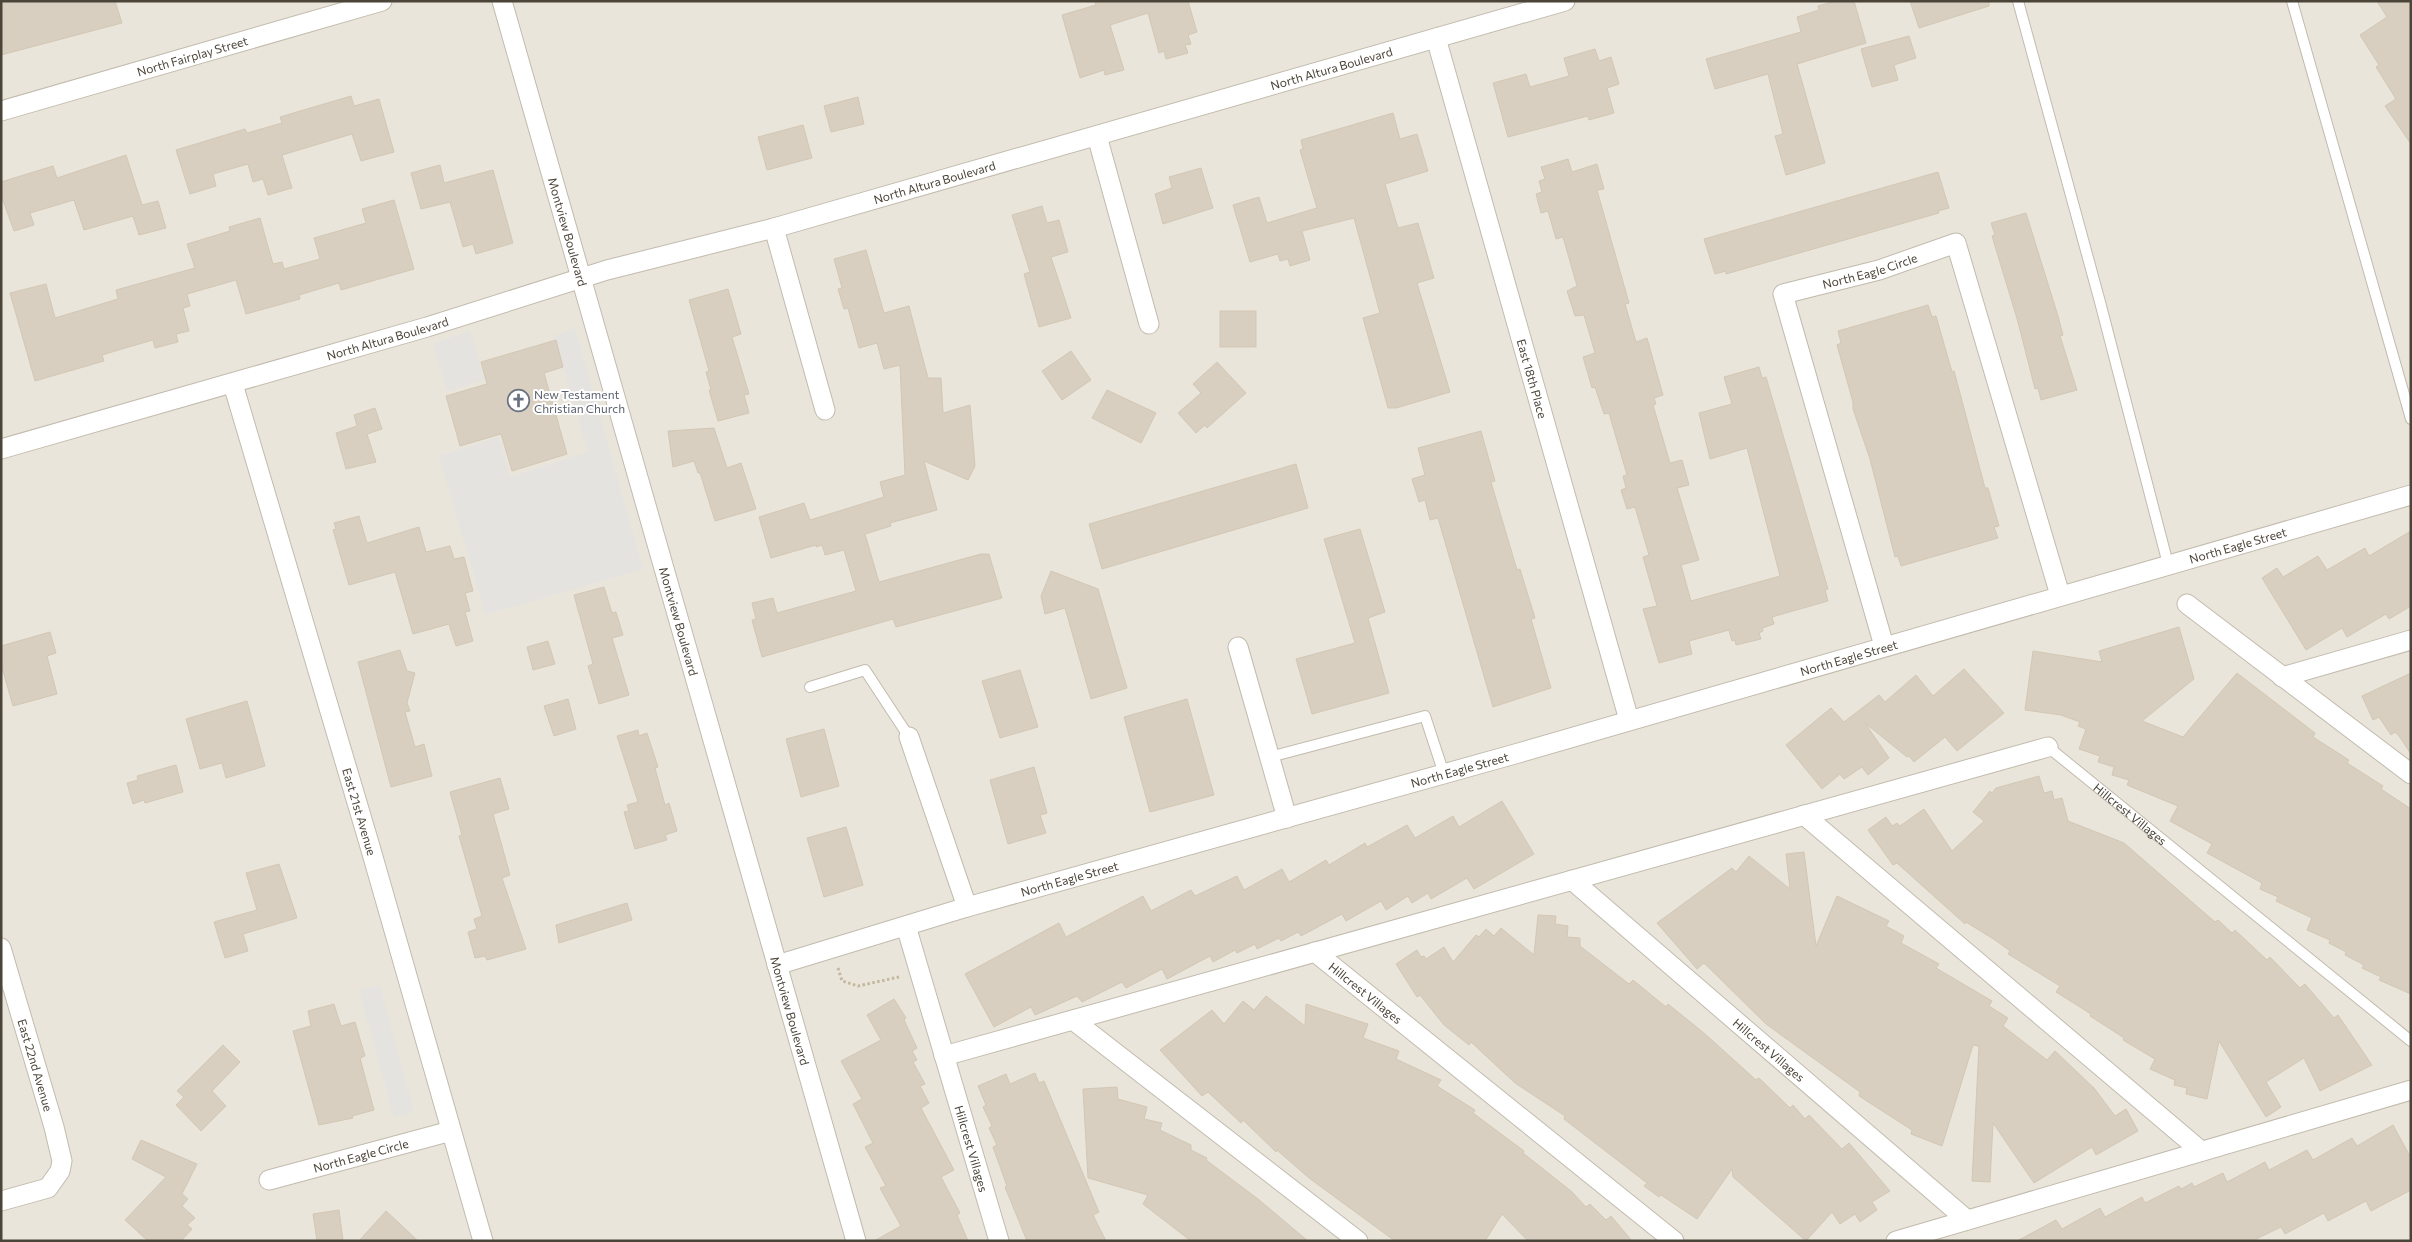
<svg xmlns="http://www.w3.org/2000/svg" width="2412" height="1242" font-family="Commissioner,sans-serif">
	<rect width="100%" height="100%" fill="#f6f3ec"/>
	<!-- residential -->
	<rect fill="#eae5da" x="1" y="1" width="2410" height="1240"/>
	<!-- parking -->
	<g fill="#e5e3e0">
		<path d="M575 328 643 569 485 615 439 456 499 437 510 477 588 452 554 336Z"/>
		<path d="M470 330 485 380 447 391 433 344Z"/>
		<path d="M380 985 414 1112 394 1118 359 990Z"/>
	</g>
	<!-- building -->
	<g fill="#d8cfc1" stroke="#d3c7b4">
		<path d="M1 1H115L122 23 1 55Z"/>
		<path d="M1095 1H1188L1197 32 1188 35 1191 44 1185 45 1188 53 1166 59 1164 51 1159 53 1148 13 1110 25 1124 70 1105 75 1104 70 1080 78 1062 15 1096 5Z"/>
		<path d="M1836 1H1854L1866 43 1797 64 1825 163 1786 175 1775 136 1783 134 1768 74 1715 89 1706 59 1801 32 1797 17 1819 10 1818 6Z"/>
		<path d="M1910 1H1989V6L1919 28Z"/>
		<path d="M2377 1H2411V144L2385 106 2396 99 2376 67 2379 65 2360 35 2387 17Z"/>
		<path d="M1909 36 1916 58 1894 65 1898 80 1872 87 1861 49Z"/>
		<path d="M1595 49 1599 61 1611 57 1619 84 1607 88 1614 113 1589 120 1588 116 1508 137 1493 83 1526 74 1530 87 1569 76 1564 58Z"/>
		<path d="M351 96 354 106 379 99 394 152 361 161 352 134 282 155 292 188 268 195 263 179 253 182 248 164 213 174 216 186 190 194 176 150 245 129 247 133 282 123 280 117Z"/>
		<path d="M858 97 864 124 831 132 824 106Z"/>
		<path d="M1393 113 1400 139 1417 134 1428 171 1385 184 1398 228 1418 223 1434 278 1417 283 1450 392 1396 408H1388L1363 318 1380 313 1354 218 1302 231 1310 260 1290 266 1288 259 1280 261 1278 254 1250 262 1233 205 1259 197 1267 223 1317 208 1300 150 1303 149 1301 140Z"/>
		<path d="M803 125 812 158 767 170 758 137Z"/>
		<path d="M126 155 142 205 158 201 166 228 139 235 133 216 84 230 74 200 30 213 34 225 14 231 1 195V182L53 166 57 178Z"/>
		<path d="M1568 159 1572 172 1597 164 1604 189 1597 190 1629 303 1625 304 1636 342 1647 338 1663 395 1654 398 1656 404 1653 405 1670 463 1682 460 1689 485 1677 488 1699 560 1681 565 1691 601 1780 576 1747 448 1710 459 1699 413 1732 404 1724 377 1759 367 1762 378 1766 377 1828 589 1825 590 1828 601 1772 617 1774 624 1762 628 1763 631 1759 633 1761 639 1736 645 1735 640 1732 641 1729 630 1689 641 1692 654 1659 663 1643 609 1657 606 1643 557 1649 555 1635 507 1627 509 1621 490 1626 488 1623 476 1627 475 1609 413 1604 414 1595 387 1592 388 1583 357 1595 353 1584 315 1575 316 1567 291 1577 286 1563 237 1556 239 1548 211 1541 213 1536 194 1542 192 1539 181 1545 179 1541 167Z"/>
		<path d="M440 165 444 183 493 170 513 243 476 254 473 244 463 247 450 202 421 209 411 173Z"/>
		<path d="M1201 168 1213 208 1163 224 1155 194 1172 188 1169 177Z"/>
		<path d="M1938 172 1949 208 1938 211 1939 213 1726 274V271L1715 274 1704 239Z"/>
		<path d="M394 200 414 269 341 290 339 283 299 295 300 299 246 314 236 280 187 294 190 306 183 308 189 331 176 334 178 342 155 348 153 340 132 346 102 355 104 361 35 381 10 293 46 284 55 318 118 299 116 290 195 268 187 244 230 231 229 227 260 218 273 264 282 262 284 269 320 259 314 238 366 223 362 209Z"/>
		<path d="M1042 206 1047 223 1059 220 1068 252 1051 257 1071 318 1039 327 1024 274 1030 272 1012 215Z"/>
		<path d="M2026 213 2058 316 2063 335 2060 336 2077 390 2041 400 2038 388 2035 389 2018 322 1992 236 1995 235 1991 223Z"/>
		<path d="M866 250 884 313 909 306 928 378H941L943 413 970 405 975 466 968 480 924 461 937 510 890 523 891 526 865 534 879 582 981 554H989L1002 598 896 627 893 619 762 657 752 620 756 619 752 603 773 598 777 613 856 591 844 550 825 555 822 545 816 547V545L771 558 759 517 804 503 810 520 839 511 884 497 880 482 905 475 900 365 884 369 877 343 859 348 848 308 844 309 838 289 842 288 834 259Z"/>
		<path d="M728 289 741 334 732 337 749 394 744 395 749 413 718 421 709 390H711L706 372 709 371 689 300Z"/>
		<path d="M1928 305 1932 317 1936 316 1952 372 1954 371 1957 382 1985 488H1988L1999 526 1994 527 1998 538 1901 566 1898 556 1895 557 1870 459 1853 409V402L1837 345 1841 343 1838 331Z"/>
		<rect x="1220" y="311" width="36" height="36"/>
		<path d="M556 340 563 367 544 373 567 454 512 471 501 434 460 446 446 396 487 384 481 362Z"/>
		<path d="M1071 351 1091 380 1062 400 1042 371Z"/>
		<path d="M1217 362 1246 393 1207 428 1205 425 1196 433 1178 413 1201 393 1193 384Z"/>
		<path d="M1107 390 1156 413 1141 443 1092 418Z"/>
		<path d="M375 408 382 429 367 434 376 462 346 469 336 433 357 426 354 415Z"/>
		<path d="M714 428 727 468 741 463 756 509 715 521 700 473H698L694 461 673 467 668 431Z"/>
		<path d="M1481 431 1495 481 1491 482 1517 570 1520 569 1535 618 1531 619 1551 688 1493 707 1438 518 1430 520 1425 500 1419 502 1412 479 1425 475 1418 448Z"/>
		<path d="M1296 464 1308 508 1102 569 1089 524Z"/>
		<path d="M359 516 367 543 419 527 426 552 450 546 454 559 464 557 473 591 465 593 470 611 465 612 473 641 456 646 449 624 413 634 395 572 349 585 333 530 336 529 334 523Z"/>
		<path d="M1360 529 1385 612 1368 618 1389 693 1312 714 1296 659 1355 643 1324 539Z"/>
		<path d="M2411 531V606L2389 619 2386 614 2347 637 2342 628 2306 650 2262 578 2277 568 2283 577 2318 556 2327 570 2365 548 2369 556Z"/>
		<path d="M1051 571 1098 589 1127 688 1091 699 1065 608 1045 614 1041 596Z"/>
		<path d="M604 587 612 613 616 612 623 635 612 638 629 695 599 704 588 666 593 664 574 595Z"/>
		<path d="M2179 627 2194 679 2142 721 2183 737 2237 673 2315 733 2313 737 2349 760 2347 763 2383 786 2381 789 2411 809V994L2379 980 2381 977 2362 968 2364 965 2345 955 2346 952 2329 943 2330 940 2307 930 2312 918 2276 901 2278 897 2260 889 2262 883 2207 853 2212 844 2170 821 2178 806 2127 785 2129 780 2112 775 2114 767 2098 762 2100 756 2079 749 2086 729 2078 726 2080 722 2061 715 2025 710 2033 651 2102 662 2099 651Z"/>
		<path d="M50 632 56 653 47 656 57 694 13 706 1 664V646Z"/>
		<path d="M548 641 555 664 533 670 527 647Z"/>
		<path d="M400 650 407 671 415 673 407 703 410 711 405 712 415 747 424 744 432 776 391 787 358 662Z"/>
		<path d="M1964 669 2004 713 1957 751 1945 737 1914 762 1909 756 1907 757 1865 723 1889 758 1868 775 1862 767 1844 779 1840 774 1822 789 1786 745 1831 708 1844 722 1879 695 1885 702 1916 675 1933 696Z"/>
		<path d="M1020 670 1038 727 1000 738 982 681Z"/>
		<path d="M2411 673V754L2399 736 2395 732 2391 735 2379 717 2373 720 2362 696Z"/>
		<path d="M568 699 576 729 554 736 544 706Z"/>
		<path d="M1187 699 1214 795 1150 812 1124 717Z"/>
		<path d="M247 701 265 766 226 778 222 763 200 769 186 719Z"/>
		<path d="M824 729 839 786 801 797 786 739Z"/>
		<path d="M638 730 639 736 647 733 658 767 655 768 665 805 669 803 677 831 665 835 667 840 635 849 624 812 629 811 627 805 638 802 617 736Z"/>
		<path d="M176 765 183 792 145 803 144 800 133 804 127 783 138 780 137 776Z"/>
		<path d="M1034 767 1047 813 1040 815 1046 833 1008 844 990 780Z"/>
		<path d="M2039 776 2044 793 2052 791 2054 800 2062 798 2068 821 2124 843 2215 922 2218 920 2232 933 2235 930 2267 960 2270 957 2300 988 2305 984 2334 1018 2338 1015 2372 1065 2320 1091 2304 1058 2266 1082 2281 1107 2266 1117 2219 1041 2207 1099 2186 1094 2187 1088 2174 1085 2175 1080 2150 1069 2155 1059 2123 1040 2124 1038 2090 1016 2091 1014 2056 992 2060 986 2008 954 2010 951 1995 940 1966 922 1965 924 1897 863 1893 865 1868 830 1886 817 1892 826 1897 823 1900 826 1924 809 1952 851 1984 821 1973 812 1990 791 1992 793 1996 788Z"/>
		<path d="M500 778 509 809 493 814 510 875 502 878 526 949 487 960 485 956 475 958 468 932 477 929 474 919 482 916 459 836 462 835 450 792Z"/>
		<path d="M1502 801 1534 854 1474 889 1467 878 1431 899 1428 893 1412 903 1408 896 1386 910 1381 901 1346 921 1342 914 1301 936 1298 932 1281 941 1279 938 1257 949 1255 944 1237 953 1235 950 1213 962 1210 956 1167 979 1162 969 1126 988 1122 982 1082 1002 1077 996 1035 1015 1031 1007 994 1027 965 974 1059 923 1066 937 1143 896 1151 911 1191 890 1195 896 1237 876 1244 890 1282 869 1289 882 1326 860 1329 865 1365 843 1367 847 1407 825 1415 838 1453 816 1459 827Z"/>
		<path d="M846 827 863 885 824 897 807 838Z"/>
		<path d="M1804 852 1816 946 1837 896 1889 921 1886 926 1904 936 1901 943 1939 964 1936 968 1992 1001 1989 1006 2008 1018 2003 1026 2047 1060 2055 1051 2094 1088 2115 1116 2126 1109 2138 1131 2096 1155 2092 1147 2034 1183 1993 1123 1990 1182 1972 1181 1979 1046 1973 1045 1942 1146 1911 1134 1912 1130 1859 1096 1860 1092 1766 1024 1704 963 1697 969 1657 923 1732 868 1736 872 1749 856 1790 889 1786 854Z"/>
		<path d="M279 864 297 918 243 934 248 951 225 958 214 922 257 910 246 873Z"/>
		<path d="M627 903 632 920 559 943 556 925Z"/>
		<path d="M1538 915 1556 916 1555 924 1568 926 1567 937 1580 938V946L1629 984 1633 980 1666 1007 1668 1004 1704 1033 1756 1080 1759 1078 1790 1108 1793 1105 1805 1119 1809 1115 1842 1149 1849 1143 1890 1191 1872 1202 1877 1210 1860 1222 1855 1214 1840 1224 1832 1212 1806 1241 1733 1177 1732 1169 1697 1219 1661 1195 1659 1197 1644 1186 1647 1183 1564 1119 1565 1116 1515 1083 1471 1042 1469 1045 1444 1025 1420 995 1417 997 1396 964 1417 950 1421 957 1424 956 1426 959 1444 947 1453 962 1476 935 1479 937 1486 929 1494 936 1501 928 1534 955Z"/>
		<path d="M1266 996 1305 1026 1306 1004 1368 1024 1363 1038 1399 1051 1396 1059 1441 1080 1437 1086 1475 1110 1473 1113 1524 1151 1523 1153 1571 1191 1586 1207 1590 1204 1606 1220 1611 1216 1632 1241H1528L1502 1214 1485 1241H1395L1309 1178 1277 1150 1276 1152 1243 1120 1241 1123 1208 1092 1202 1096 1160 1050 1212 1010 1224 1024 1243 1001 1254 1010Z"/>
		<path d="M894 999 906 1018 904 1020 917 1048 912 1051 917 1060 913 1062 925 1084 920 1086 929 1103 921 1108 954 1170 941 1177 960 1213 957 1215 968 1241H874L901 1226 880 1188 886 1186 865 1147 873 1143 853 1104 862 1099 841 1061 881 1040 867 1015Z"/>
		<path d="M334 1004 341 1026 355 1022 365 1056 360 1058 374 1110 352 1116 353 1118 319 1125 293 1031 311 1026 308 1011Z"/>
		<path d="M223 1045 240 1062 212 1091 226 1106 201 1131 176 1105 184 1097 177 1091Z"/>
		<path d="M1035 1073 1039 1083 1044 1081 1099 1212 1093 1215 1106 1241H1027L1005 1187 1007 1186 993 1147 997 1145 989 1128 992 1126 983 1107 986 1105 978 1086 1006 1074 1010 1084Z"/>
		<path d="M1117 1087 1118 1099 1147 1107 1144 1119 1162 1123 1160 1130 1191 1145V1150L1207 1158 1206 1160 1258 1199 1308 1241H1191L1143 1204 1148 1195 1088 1178 1083 1089Z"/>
		<path d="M2393 1125 2411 1158V1190L2371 1211 2366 1201 2328 1221 2324 1213 2285 1234 2281 1227 2252 1241H2017L2056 1220 2062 1229 2100 1208 2105 1217 2142 1197 2145 1203 2179 1186 2181 1189 2192 1183 2194 1187 2223 1173 2227 1182 2265 1162 2269 1170 2307 1150 2313 1160 2352 1138 2357 1146Z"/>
		<path d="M141 1140 197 1164 182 1194 188 1199 182 1206 195 1218 187 1225 192 1229 181 1241H148L125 1220 166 1177 132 1159Z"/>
		<path d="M339 1210 343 1241H317L313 1214Z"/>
		<path d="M386 1211 399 1223 418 1241H359Z"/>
	</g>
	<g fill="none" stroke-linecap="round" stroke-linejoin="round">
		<defs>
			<g id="service">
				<path d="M2018 1 2100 302 2168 564"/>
				<path d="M2292 1 2411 419"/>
				<path d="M810 687 865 670 909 737"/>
				<path id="s1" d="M2048 747 2411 1041"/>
				<path d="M1270 757 1425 716 1444 774"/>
			</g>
			<g id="minor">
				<path id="s2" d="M502 1 856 1241"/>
				<path id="s3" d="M1436 38 1629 720"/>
				<path id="s4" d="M1 111 382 1"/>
				<path d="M1097 136 1149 324"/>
				<path d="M774 228 825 410"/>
				<path id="s5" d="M233 384 369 843 483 1241"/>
				<path id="s6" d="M1 449 427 327 607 270 774 228 1565 1"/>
				<path d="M2187 604 2411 774"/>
				<path id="s7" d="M1884 646 1783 294 1879 270 1956 243 2060 595"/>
				<path d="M1238 647 1287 818"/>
				<path d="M2282 677 2411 640"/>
				<path d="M909 737 967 907"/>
				<path d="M1804 815 2201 1151"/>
				<path id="s8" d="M1572 880 1967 1220"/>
				<path id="s9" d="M906 926 999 1241"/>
				<path id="s10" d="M1 948 54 1127 62 1161 60 1171 48 1188 1 1201"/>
				<path id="s11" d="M1315 952 1674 1241"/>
				<path id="s12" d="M777 965 967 907 1515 754 2411 495"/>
				<path d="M1073 1020 1358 1241"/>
				<path d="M944 1056 2048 747"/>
				<path id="s13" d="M269 1180 451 1131"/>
				<path d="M1896 1241 2411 1090"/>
			</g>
		</defs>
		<!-- service casing -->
		<use href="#service" stroke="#c2bbae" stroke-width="12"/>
		<!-- minor casing -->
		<use href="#minor" stroke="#c2bbae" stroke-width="21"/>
		<!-- path -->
		<path stroke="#c4b79f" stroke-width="3" stroke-dasharray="2.5 2.5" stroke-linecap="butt" d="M838 968 842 981 858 986 899 977"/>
		<!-- service -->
		<use href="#service" stroke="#fff" stroke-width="10"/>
		<!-- minor -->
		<use href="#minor" stroke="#fff" stroke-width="19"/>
	</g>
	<!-- icons -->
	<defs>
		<symbol id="church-ring" viewBox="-11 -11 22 22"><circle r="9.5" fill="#fff" stroke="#6b7280" stroke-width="1.5"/><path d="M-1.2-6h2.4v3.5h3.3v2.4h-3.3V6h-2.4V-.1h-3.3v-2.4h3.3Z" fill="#6b7280"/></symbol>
	</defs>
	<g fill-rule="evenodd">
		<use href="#church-ring" x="506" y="388" width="25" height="25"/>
	</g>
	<g text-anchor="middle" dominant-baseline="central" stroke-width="4" stroke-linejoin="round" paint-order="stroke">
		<!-- street labels -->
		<g font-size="12" fill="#4b4439" stroke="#fff">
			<text stroke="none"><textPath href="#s4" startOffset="199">North Fairplay Street</textPath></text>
			<text stroke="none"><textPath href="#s6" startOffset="1384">North Altura Boulevard</textPath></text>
			<text stroke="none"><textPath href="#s6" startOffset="971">North Altura Boulevard</textPath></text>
			<text stroke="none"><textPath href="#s2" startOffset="240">Montview Boulevard</textPath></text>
			<text stroke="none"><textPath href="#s7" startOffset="456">North Eagle Circle</textPath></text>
			<text stroke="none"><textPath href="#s6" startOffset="402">North Altura Boulevard</textPath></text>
			<text stroke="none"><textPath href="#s3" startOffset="354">East 18th Place</textPath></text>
			<text stroke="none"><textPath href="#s12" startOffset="1520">North Eagle Street</textPath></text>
			<text stroke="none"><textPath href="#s2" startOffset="645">Montview Boulevard</textPath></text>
			<text stroke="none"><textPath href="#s12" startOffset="1115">North Eagle Street</textPath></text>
			<text stroke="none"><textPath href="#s12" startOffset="710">North Eagle Street</textPath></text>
			<text stroke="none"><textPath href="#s5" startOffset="446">East 21st Avenue</textPath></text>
			<text stroke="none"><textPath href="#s1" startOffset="106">Hillcrest Villages</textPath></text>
			<text stroke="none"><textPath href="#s12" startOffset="305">North Eagle Street</textPath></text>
			<text stroke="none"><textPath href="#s11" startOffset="65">Hillcrest Villages</textPath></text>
			<text stroke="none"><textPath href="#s2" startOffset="1050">Montview Boulevard</textPath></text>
			<text stroke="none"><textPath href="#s8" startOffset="260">Hillcrest Villages</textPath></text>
			<text stroke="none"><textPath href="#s10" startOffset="122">East 22nd Avenue</textPath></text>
			<text stroke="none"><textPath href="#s9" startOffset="232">Hillcrest Villages</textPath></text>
			<text stroke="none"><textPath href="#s13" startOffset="95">North Eagle Circle</textPath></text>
		</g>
		<!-- worship labels -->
		<g font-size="12" fill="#5b616d" stroke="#fff" text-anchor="start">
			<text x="534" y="394">New Testament<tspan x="534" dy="14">Christian Church</tspan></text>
		</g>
	</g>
	<!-- border -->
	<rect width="2412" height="1242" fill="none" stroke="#4b4439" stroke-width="5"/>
</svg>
